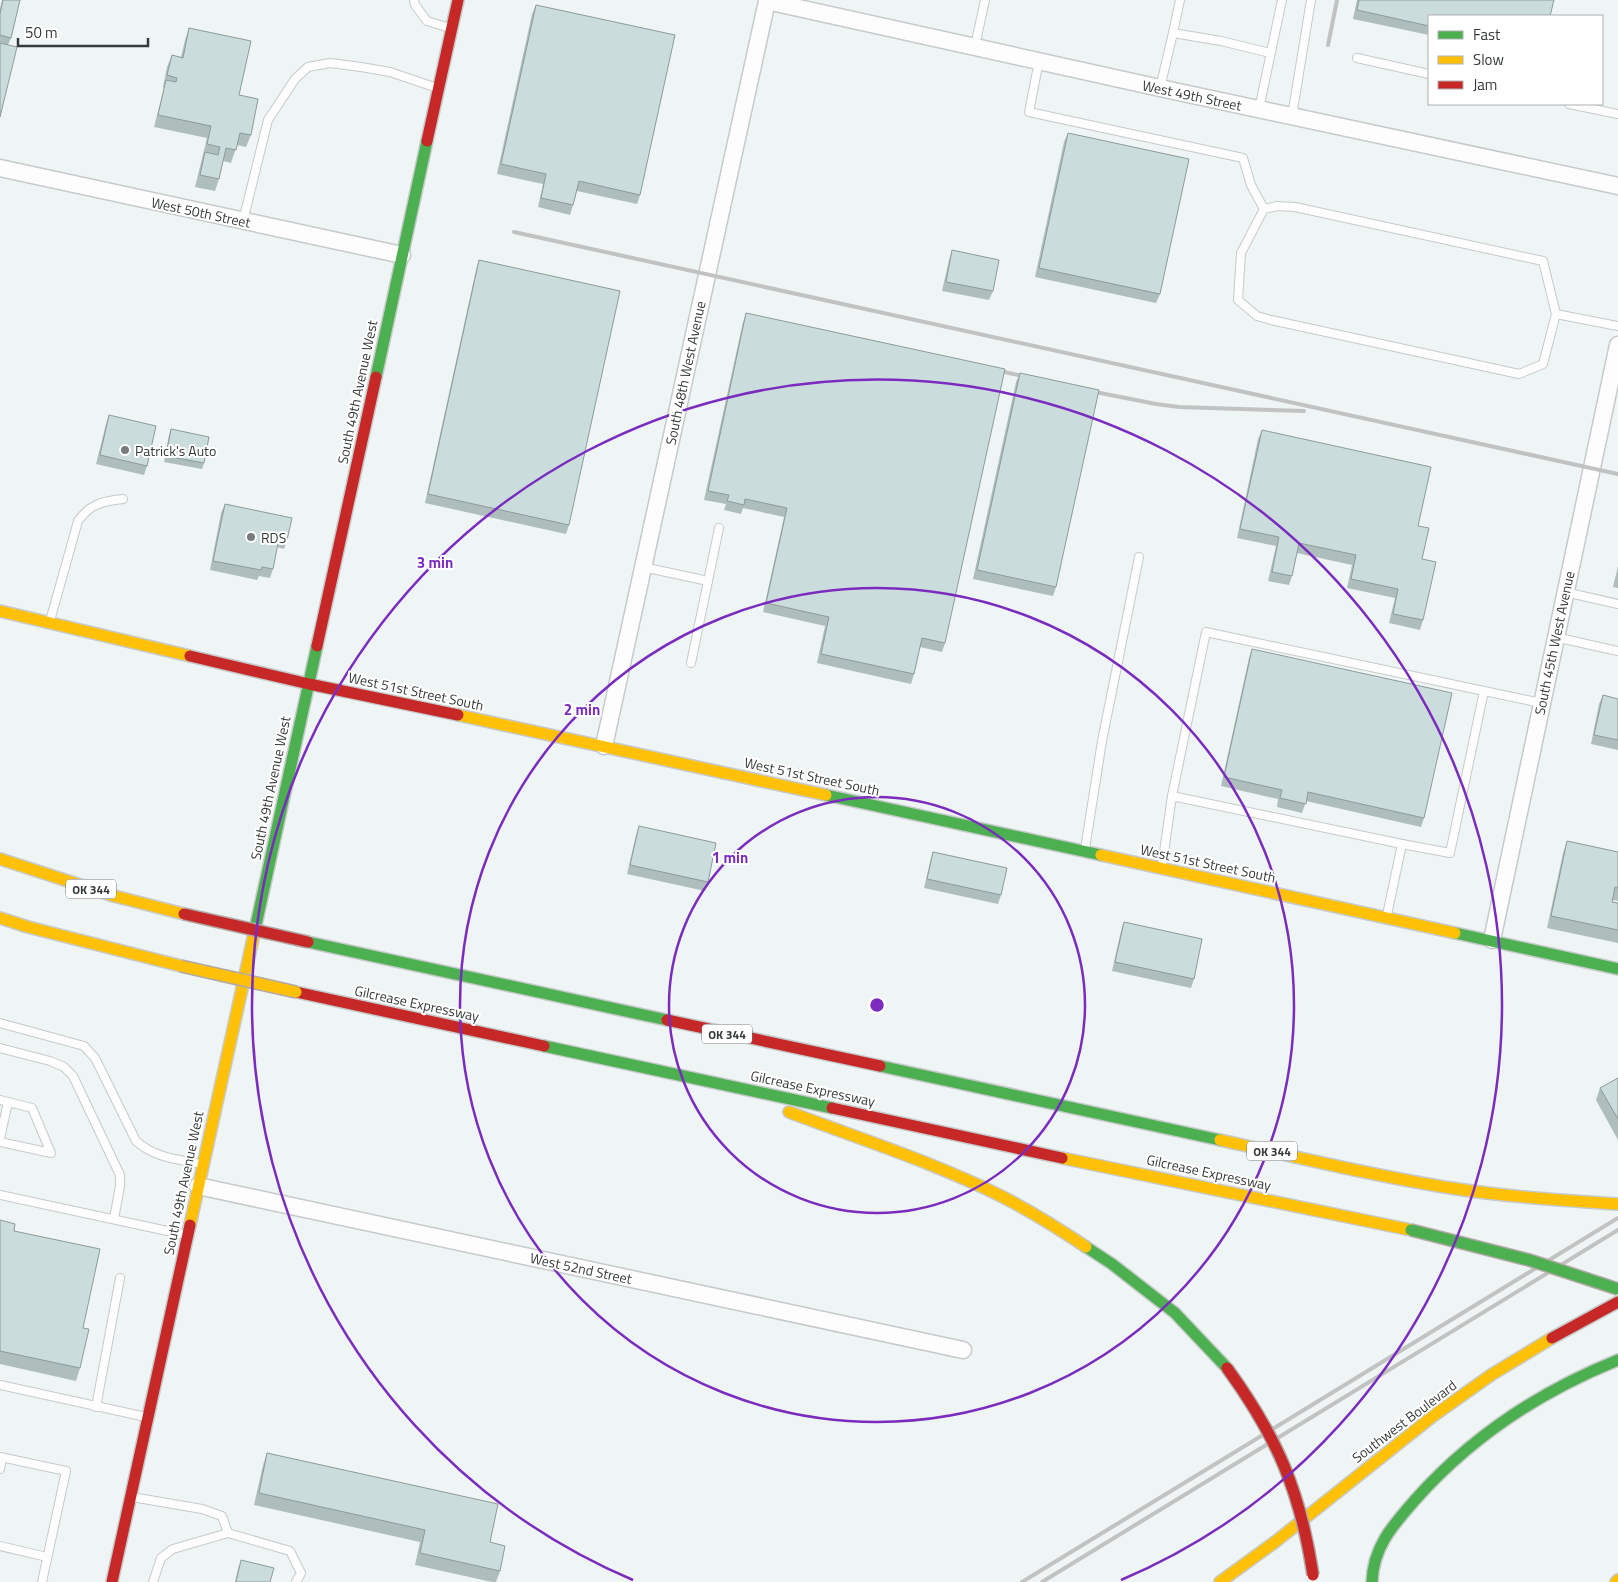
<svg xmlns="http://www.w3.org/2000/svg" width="1618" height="1582" font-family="'Titillium Web',sans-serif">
	<rect width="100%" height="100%" fill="#eff4f4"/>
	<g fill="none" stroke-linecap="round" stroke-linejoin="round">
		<defs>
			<g id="lane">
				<path d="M414 0 415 5 427 21 450 28"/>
				<path d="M1173 33 1180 0"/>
				<path d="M975 46 985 0"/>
				<path d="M1357 58 1429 74"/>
				<path d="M1039 61 1029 112 1243 158 1251 185 1264 209"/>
				<path d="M1160 88 1173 33 1221 41 1270 53"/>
				<path d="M1569 104 1618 114"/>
				<path d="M1259 109 1282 0"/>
				<path d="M1292 116 1311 0"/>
				<path d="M1277 206 1295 207 1543 261 1556 314 1543 364 1519 374 1271 320 1257 316 1238 300 1241 253 1264 209Z"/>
				<path d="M243 221 268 120 295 79 308 67 330 63 361 67 390 72 437 88"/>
				<path d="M1556 314 1618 326"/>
				<path d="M643 567 708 581 691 663"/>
				<path d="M708 581 719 528"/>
				<path d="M1565 592 1618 604"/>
				<path d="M50 621 78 521C90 504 103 501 123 499"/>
				<path d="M1555 637 1618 651"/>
				<path d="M1172 796 1402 844"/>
				<path d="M1085 849 1102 741 1139 557"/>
				<path d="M1162 866 1172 796 1206 632 1541 703"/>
				<path d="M1387 915 1402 844 1450 853 1484 691"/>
				<path d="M0 1023 84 1046 95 1058 136 1141C155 1158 177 1159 201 1164"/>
				<path d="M0 1048 50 1061 64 1067 73 1076 120 1175V1186L114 1219"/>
				<path d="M0 1100 32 1108 51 1153 0 1142"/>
				<path d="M0 1139 8 1102"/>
				<path d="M0 1195 186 1235"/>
				<path d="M0 1385 146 1417"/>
				<path d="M96 1407 120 1278"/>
				<path d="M0 1457 66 1471 42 1582"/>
				<path d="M0 1469 2 1458"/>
				<path d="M132 1497 202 1509 222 1516 228 1533 173 1549 161 1558 153 1582"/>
				<path d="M228 1533 290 1551 301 1573 296 1582"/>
				<path d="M0 1546 47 1557"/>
			</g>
			<g id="street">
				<path d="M0 168 402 255"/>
				<path d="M604 746 767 1 1160 88 1618 186"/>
				<path d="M1492 940 1618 345"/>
				<path d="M198 1186 963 1350"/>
			</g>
			<g id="fast">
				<path d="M376 377 427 141"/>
				<path d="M826 795 1101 855"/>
				<path d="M1455 933 1618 969"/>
				<path d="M254 934 317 646"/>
				<path d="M308 942 667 1020"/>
				<path d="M544 1046 832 1108"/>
				<path d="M880 1066 1220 1140"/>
				<path d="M1086 1247 1112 1264 1175 1313 1227 1368"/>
				<path d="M1372 1582C1373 1547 1393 1525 1415 1500 1471 1437 1541 1391 1618 1360"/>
			</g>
			<g id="slow">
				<path d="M0 611 190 656"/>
				<path d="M458 715 826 795"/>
				<path d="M1101 855 1455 933"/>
				<path d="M0 859 114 896 184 914"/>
				<path d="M0 918 28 927 181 966"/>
				<path d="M789 1112C860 1139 933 1162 1001 1196 1030 1211 1058 1228 1086 1247"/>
				<path d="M1220 1140C1297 1157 1374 1176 1451 1188 1507 1197 1562 1200 1618 1204"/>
				<path d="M1062 1158 1411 1230"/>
				<path d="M190 1225 254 934"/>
				<path d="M1220 1582 1275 1542 1433 1416 1491 1375 1552 1338"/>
				<path d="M1616 1582 1618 1580"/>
			</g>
			<g id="jam">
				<path d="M427 141 458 0"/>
				<path d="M317 646 376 377"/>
				<path d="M190 656 309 684 458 715"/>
				<path d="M296 992 544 1046"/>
				<path d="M667 1020 880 1066"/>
				<path d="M832 1108 1062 1158"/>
				<path d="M1552 1338 1618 1302"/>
				<path d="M112 1582 190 1225"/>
			</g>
		</defs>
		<!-- lane casing -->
		<use href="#lane" stroke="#c6caca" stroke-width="10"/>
		<!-- street casing -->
		<use href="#street" stroke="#c6caca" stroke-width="19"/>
		<!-- fast casing -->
		<use href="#fast" stroke="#c6caca" stroke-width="14"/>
		<!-- slow casing -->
		<use href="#slow" stroke="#c6caca" stroke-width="14"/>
		<!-- jam casing -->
		<use href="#jam" stroke="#c6caca" stroke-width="14"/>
		<!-- lane -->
		<use href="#lane" stroke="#fdfdfd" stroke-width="8"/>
		<!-- street -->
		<use href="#street" stroke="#fdfdfd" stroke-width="16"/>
		<!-- fast -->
		<use href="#fast" stroke="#4caf50" stroke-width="11"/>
		<!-- slow -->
		<use href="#slow" stroke="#ffc107" stroke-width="11"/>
		<!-- jam -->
		<use href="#jam" stroke="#c62828" stroke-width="11"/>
		<!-- rail -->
		<g stroke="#c1c2c2" stroke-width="4">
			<path d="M1328 45 1337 0"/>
			<path d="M514 232 1618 474"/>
			<path d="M990 369 1032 378"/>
			<path d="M1085 390 1156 404 1179 407 1304 411"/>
			<path d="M1022 1582 1618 1218"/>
			<path d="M1042 1582 1618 1230"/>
		</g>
		<defs>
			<path id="fast-bridge" d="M1411 1230 1529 1260 1618 1289"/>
			<path id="slow-bridge" d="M181 966 296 992"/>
			<g id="jam-bridge">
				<path d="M184 914 308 942"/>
				<path d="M1227 1368C1277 1437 1300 1490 1313 1575"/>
			</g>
		</defs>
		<!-- fast-bridge casing -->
		<use href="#fast-bridge" stroke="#b2a9a7" stroke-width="14" stroke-linecap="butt"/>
		<!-- slow-bridge casing -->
		<use href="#slow-bridge" stroke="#b2a9a7" stroke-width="14" stroke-linecap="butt"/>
		<!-- jam-bridge casing -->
		<use href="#jam-bridge" stroke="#b2a9a7" stroke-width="14" stroke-linecap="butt"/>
		<!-- fast-bridge -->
		<use href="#fast-bridge" stroke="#4caf50" stroke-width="11"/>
		<!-- slow-bridge -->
		<use href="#slow-bridge" stroke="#ffc107" stroke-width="11"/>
		<!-- jam-bridge -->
		<use href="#jam-bridge" stroke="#c62828" stroke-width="11"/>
	</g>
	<!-- wall -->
	<g fill="#aebebd">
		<path d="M2 0H20L11 38 8 45 0 117V9Z"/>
		<path d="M1357 0H1554L1429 16V35L1353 19Z"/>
		<path d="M536 5 640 195 637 204 577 191 573 205 570 215 538 207 543 184 497 174 532 14Z"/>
		<path d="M189 28 239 95 251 135 246 147 237 145 231 163 223 161 219 179 215 191 195 187 207 138 154 127 164 88 163 87 167 67 172 55 181 57 185 40Z"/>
		<path d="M1068 133 1160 294 1156 303 1035 277 1064 142Z"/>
		<path d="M952 250 993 291 989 300 942 291 949 260Z"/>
		<path d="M479 260 569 525 566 534 425 503 476 270Z"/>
		<path d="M746 313 945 643 942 652 920 647 914 674 911 684 817 663 825 626 763 612 784 517 743 508 741 514 724 510 726 504 704 500 743 322Z"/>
		<path d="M1020 373 1056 587 1053 596 973 579 1016 382Z"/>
		<path d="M109 415 147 466 144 475 96 464 106 424Z"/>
		<path d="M171 429 204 463 202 469 164 462 169 435Z"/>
		<path d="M1262 430 1418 526 1422 559 1423 620 1420 630 1389 623 1395 598 1347 588 1352 565 1297 553 1292 576 1289 585 1268 581 1276 546 1237 538 1258 439Z"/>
		<path d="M225 504 287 540 284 549 277 547 273 569 270 578 259 576 257 580 210 570 221 513Z"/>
		<path d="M1618 566V588L1613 587Z"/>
		<path d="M1252 649 1424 818 1421 827 1306 801 1302 813 1277 807 1278 799 1221 786 1249 658Z"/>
		<path d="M1603 695 1618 699V750L1591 744 1599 704Z"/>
		<path d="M639 826 708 882 705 891 627 874 636 835Z"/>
		<path d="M1567 841 1618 852V901L1612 900V902L1618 903V943L1547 928 1563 853Z"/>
		<path d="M933 852 1001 895 998 904 924 888 930 862Z"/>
		<path d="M1124 922 1194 979 1191 988 1112 971 1121 931Z"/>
		<path d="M1618 1078V1140L1596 1100 1600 1088Z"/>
		<path d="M0 1220 14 1231 83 1328 80 1368 76 1381 0 1364Z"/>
		<path d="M267 1453 490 1542 500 1571 496 1582H492L415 1565 420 1542 254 1505 263 1465Z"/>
		<path d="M241 1560 270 1582H235L238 1569Z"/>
	</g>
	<!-- building -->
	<g fill="#cadddc" stroke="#8d9b9a">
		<path d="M3 0H20L11 38 0 35V14Z"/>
		<path d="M1359 0H1554L1550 16H1429V26L1357 10Z"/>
		<path d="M536 5 675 35 640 195 579 181 573 205 541 198 546 174 501 164Z"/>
		<path d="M189 28 251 41 239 95 258 99 251 135 240 133 236 150 226 148 219 179 200 175 205 152 218 155 220 147 207 144 211 126 158 115 166 80 176 82 177 78 167 75 172 55 183 58Z"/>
		<path d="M0 43 17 47 0 117Z"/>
		<path d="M1068 133 1189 159 1160 294 1039 268Z"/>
		<path d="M952 250 999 260 993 291 946 282Z"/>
		<path d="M479 260 620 291 569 525 428 494Z"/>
		<path d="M746 313 1005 369 945 643 922 638 914 674 821 654 829 617 766 603 787 508 745 499 744 505 727 501 729 495 708 491Z"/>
		<path d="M1020 373 1099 390 1056 587 977 570Z"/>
		<path d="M109 415 156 426 147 466 100 455Z"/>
		<path d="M171 429 209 437 204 463 166 456Z"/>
		<path d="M1262 430 1431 467 1418 526 1429 528 1422 559 1436 562 1423 620 1393 614 1398 589 1351 579 1356 555 1299 543 1292 576 1272 572 1279 537 1240 529Z"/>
		<path d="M225 504 292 518 287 540 279 538 273 569 262 567 261 570 213 561Z"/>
		<path d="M1252 649 1452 693 1424 818 1308 792 1306 804 1280 798 1282 790 1224 777Z"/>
		<path d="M1603 695 1618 699V740L1594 735Z"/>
		<path d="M639 826 716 843 708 882 630 865Z"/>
		<path d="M1567 841 1618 852V888L1615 887 1612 902 1618 903V930L1551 916Z"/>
		<path d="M933 852 1007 868 1001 895 927 879Z"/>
		<path d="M1124 922 1202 939 1194 979 1115 962Z"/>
		<path d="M1618 1078V1119L1600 1088Z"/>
		<path d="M0 1220 15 1224 14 1231 100 1249 83 1328 89 1329 80 1368 0 1351Z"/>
		<path d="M267 1453 498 1504 490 1542 505 1546 500 1571 420 1553 425 1530 259 1493Z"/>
		<path d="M241 1560 274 1568 270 1582H236Z"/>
	</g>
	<!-- distance rings -->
	<g fill="none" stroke="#7b2cbf" stroke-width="2.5">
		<circle cx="877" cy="1005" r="208"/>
		<circle cx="877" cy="1005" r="417"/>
		<path d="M633 1580A625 625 0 1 1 1121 1580"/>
	</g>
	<!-- markers -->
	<g fill="#777b7b" stroke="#fff" stroke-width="2">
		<circle cx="125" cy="450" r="5"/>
		<circle cx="251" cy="537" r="5"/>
	</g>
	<g text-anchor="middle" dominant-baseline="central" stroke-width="4" stroke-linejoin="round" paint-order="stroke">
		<!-- shield labels -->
		<g fill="#fff" stroke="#727575" stroke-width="1">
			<rect x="66" y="879.5" width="50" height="19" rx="4"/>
			<rect x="702" y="1024.5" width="50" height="19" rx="4"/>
			<rect x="1247" y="1141.5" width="50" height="19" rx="4"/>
		</g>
		<g font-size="12" font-weight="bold" fill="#363a3a">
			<text x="91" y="889">OK 344</text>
			<text x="727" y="1034">OK 344</text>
			<text x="1272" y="1151">OK 344</text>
		</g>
		<!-- street labels -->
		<g font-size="14" fill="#363a3a" stroke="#fff">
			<text transform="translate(1192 95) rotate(12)">West 49th Street</text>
			<text transform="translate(201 212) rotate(12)">West 50th Street</text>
			<text transform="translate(685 373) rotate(-78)">South 48th West Avenue</text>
			<text transform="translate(357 392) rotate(-78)">South 49th Avenue West</text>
			<text transform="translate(1554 643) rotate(-78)">South 45th West Avenue</text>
			<text transform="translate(416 691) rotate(12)">West 51st Street South</text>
			<text transform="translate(812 776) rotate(12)">West 51st Street South</text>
			<text transform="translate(270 788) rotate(-78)">South 49th Avenue West</text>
			<text transform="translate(1208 863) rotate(12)">West 51st Street South</text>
			<text transform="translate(417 1003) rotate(12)">Gilcrease Expressway</text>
			<text transform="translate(813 1088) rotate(12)">Gilcrease Expressway</text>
			<text transform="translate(1209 1172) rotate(12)">Gilcrease Expressway</text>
			<text transform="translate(183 1183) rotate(-78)">South 49th Avenue West</text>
			<text transform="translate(581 1268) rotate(12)">West 52nd Street</text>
			<text transform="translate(1404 1421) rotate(-37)">Southwest Boulevard</text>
		</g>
		<!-- poi labels -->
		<g font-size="14" fill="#363a3a" stroke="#fff" text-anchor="start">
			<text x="135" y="450">Patrick's Auto</text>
			<text x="261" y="537">RDS</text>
		</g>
	</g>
	<circle cx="877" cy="1005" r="8" fill="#7b2cbf" stroke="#fff" stroke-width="2.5"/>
	<g font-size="15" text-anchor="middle" font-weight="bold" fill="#7b2cbf" stroke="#fff" stroke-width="4" stroke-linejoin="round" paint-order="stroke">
		<text x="435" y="568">3 min</text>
		<text x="582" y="715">2 min</text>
		<text x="730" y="863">1 min</text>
	</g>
	<!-- legend -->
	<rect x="1428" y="15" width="175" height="90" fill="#ffffff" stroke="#afb0b0"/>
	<rect x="1438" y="31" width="25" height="8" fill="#4caf50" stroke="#afb0b0"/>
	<text x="1473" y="40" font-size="15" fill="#363a3a">Fast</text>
	<rect x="1438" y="56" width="25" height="8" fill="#ffc107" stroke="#afb0b0"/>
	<text x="1473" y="65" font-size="15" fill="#363a3a">Slow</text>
	<rect x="1438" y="81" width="25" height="8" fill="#c62828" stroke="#afb0b0"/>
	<text x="1473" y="90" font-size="15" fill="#363a3a">Jam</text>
	<!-- scale -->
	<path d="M18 38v8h130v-8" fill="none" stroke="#363a3a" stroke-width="2.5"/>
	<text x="25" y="38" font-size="15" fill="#363a3a" stroke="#ffffff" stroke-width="4" paint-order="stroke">50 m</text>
</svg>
